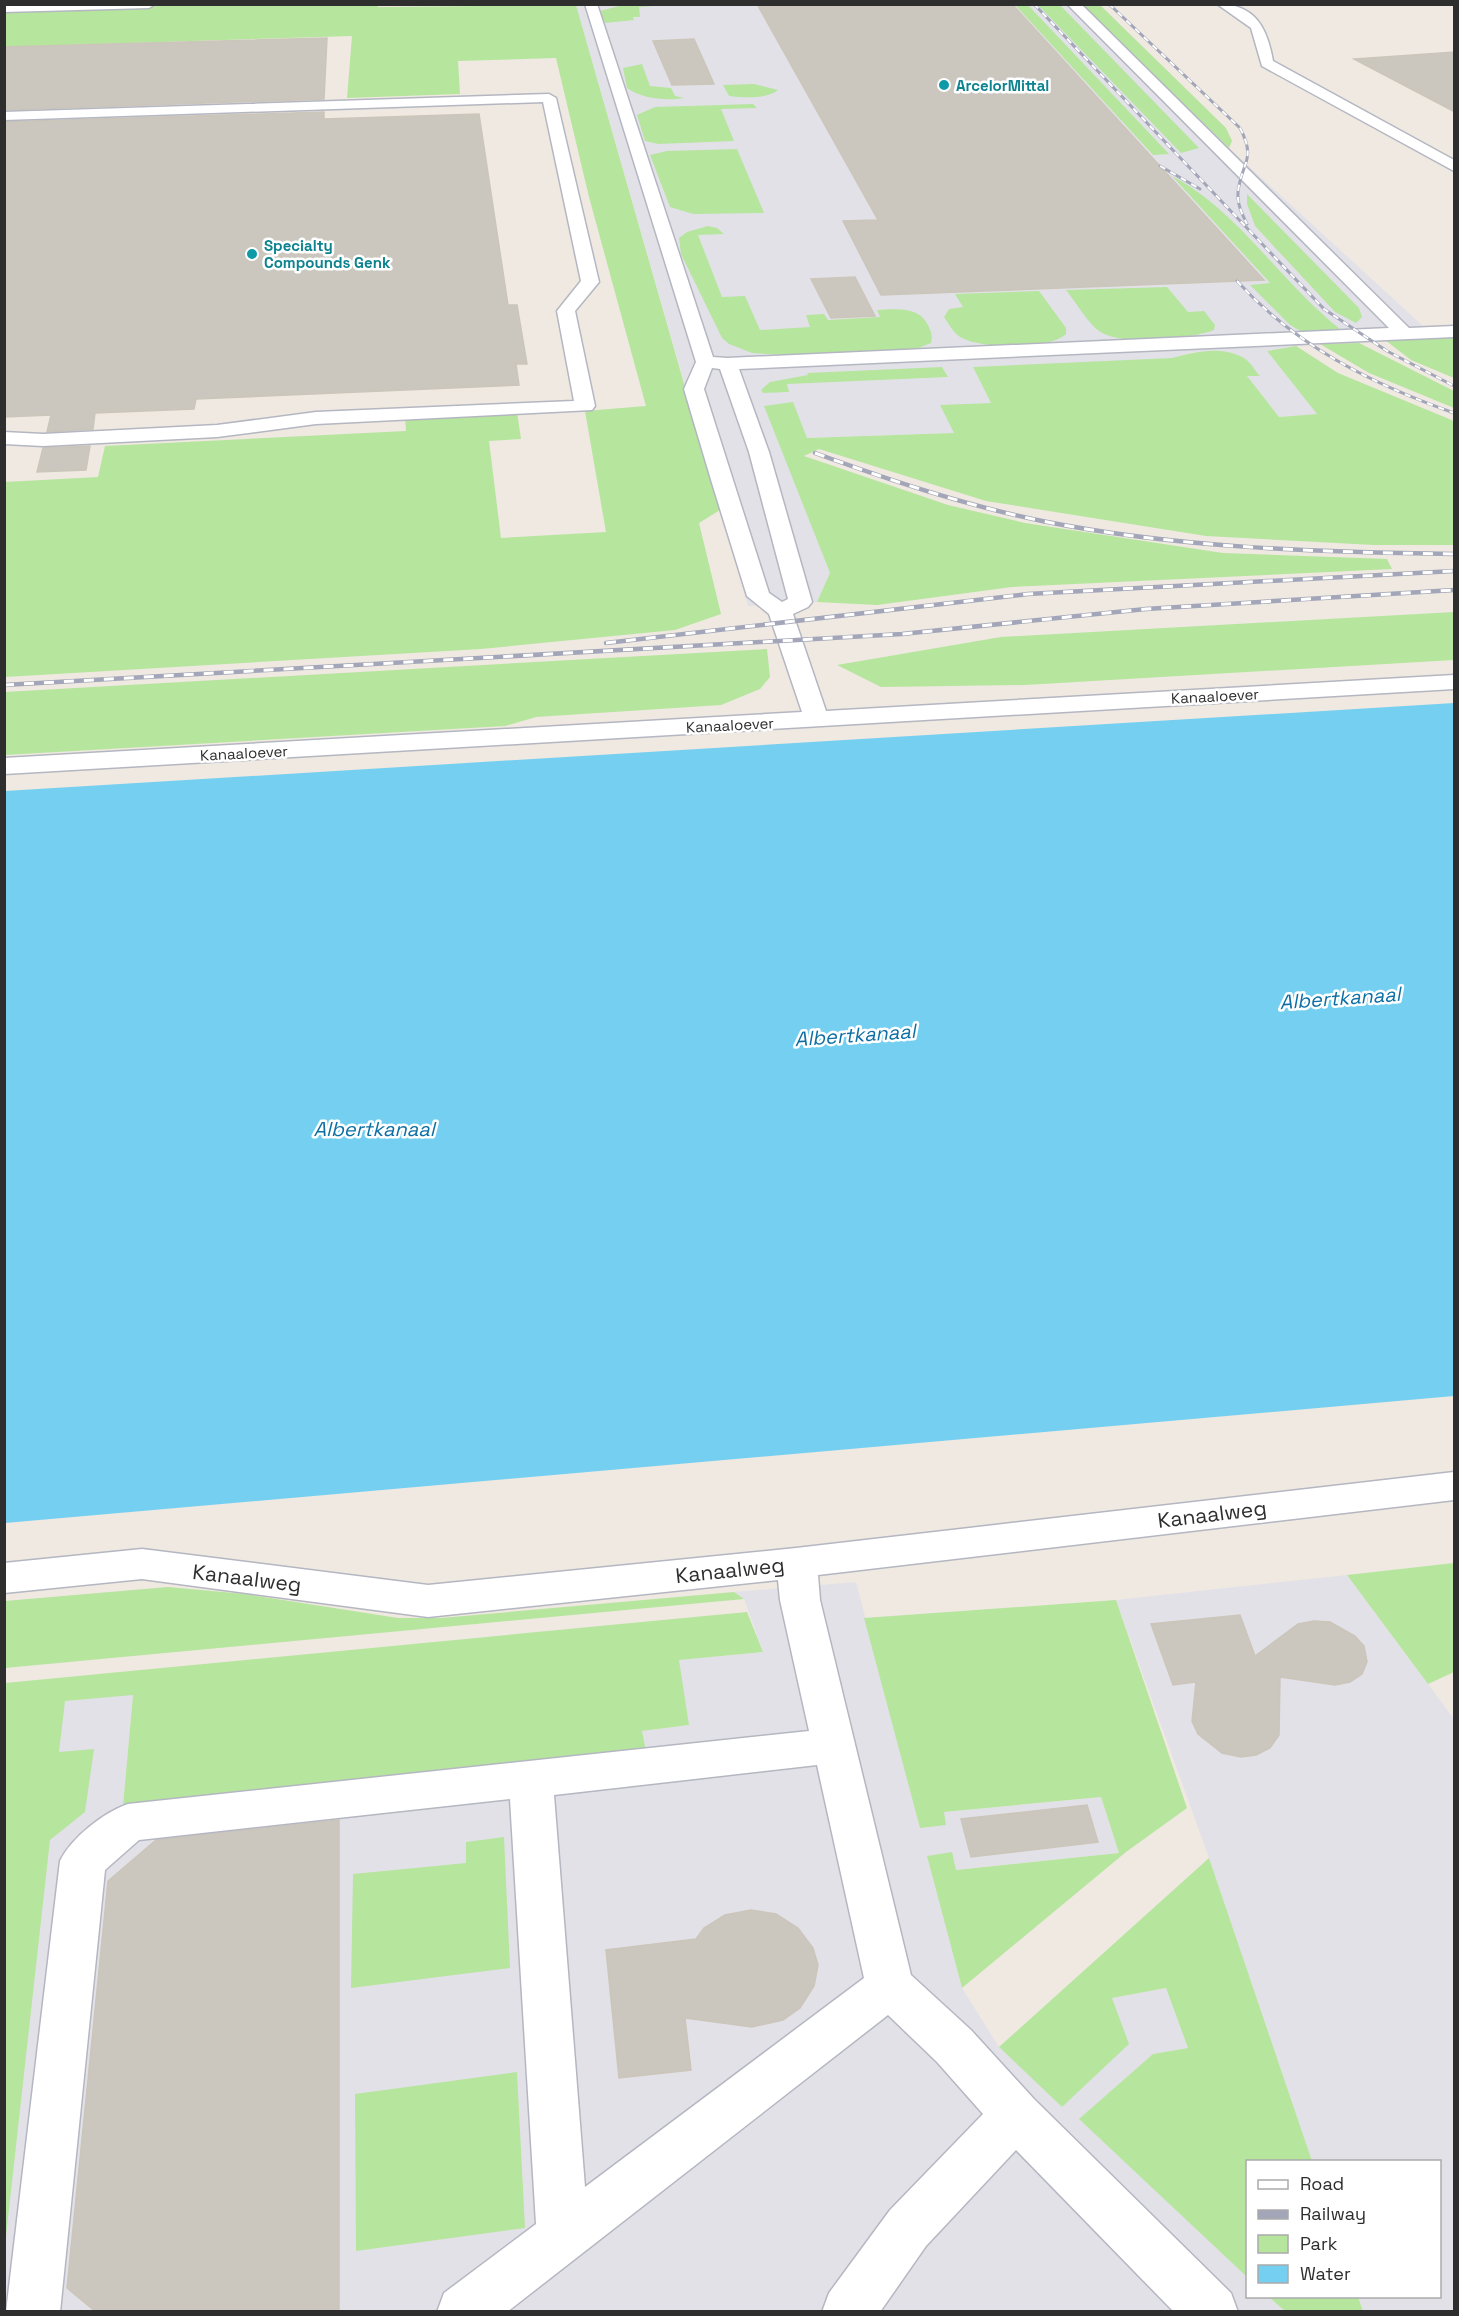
<svg xmlns="http://www.w3.org/2000/svg" width="1459" height="2316" font-family="'Space Grotesk',sans-serif">
	<rect width="100%" height="100%" fill="#efe9e1"/>
	<!-- industrial -->
	<g fill="#e3e1e8">
		<path d="M576 5H1082L1229 148 1436 338 1296 346 1267 351 1318 414 1279 417 1246 376H1259L1193 352 1172 358 977 375 991 403 941 406 955 433 807 438 765 406 830 573 817 602 748 606Z"/>
		<path d="M1347 1575 1454 1719V2311H1363L1358 2297 1440 2296V2162L1312 2161 1209 1858 1116 1600Z"/>
		<path d="M856 1582 920 1827 944 1812 1101 1797 1119 1853 955 1870 927 1856 962 1988 999 2047 1062 2107 1112 1998 1166 1988 1188 2048 1153 2054 1080 2119 1247 2277 1248 2296 1269 2297 1285 2311 5 2312V1937L65 1701 133 1694 123 1806 647 1755 642 1731 689 1725 678 1660 763 1652 744 1599 734 1592Z"/>
	</g>
	<!-- green -->
	<g fill="#b6e59e">
		<path d="M224 4H377L378 7 576 5 720 510 699 523 721 614 675 630 481 649 5 677V482L98 477 105 446 406 431 405 417 517 412 521 439 489 441 501 538 606 532 585 411 646 406 589 197 556 58 458 61 460 94 347 98 352 36 5 47V11Z"/>
		<path d="M684 4 639 7 640 17H633L634 20 605 23 600 11 623 5Z"/>
		<path d="M1015 5H1028L1169 154 1153 155Z"/>
		<path d="M1038 5H1060L1199 148 1181 153Z"/>
		<path d="M1082 5H1100L1226 128 1232 141 1229 148Z"/>
		<path d="M642 64 650 86 671 88 675 96 684 98C667 101 642 99 627 88L623 68Z"/>
		<path d="M754 84 778 90C767 99 743 98 729 96L723 85Z"/>
		<path d="M753 104 757 108 721 109 734 141 658 144 645 141 637 115 655 107Z"/>
		<path d="M737 149 764 213 693 214 670 207 650 155 667 151Z"/>
		<path d="M1172 176C1240 212 1280 282 1340 329L1304 333 1290 325 1250 285 1270 283Z"/>
		<path d="M1247 194 1359 308 1362 317 1356 323 1335 312 1255 226 1247 204Z"/>
		<path d="M708 226 717 228 724 234 698 235 722 297 745 296 760 330 810 327 806 315 824 314 828 320 880 317 877 310C895 309 919 306 928 325 931 332 933 335 931 343L916 349 901 351 783 355 752 353 729 344 722 338 681 254 679 238 687 232Z"/>
		<path d="M1167 287 1188 312 1204 311 1215 325 1214 330C1190 339 1121 347 1099 331 1088 323 1075 301 1066 290Z"/>
		<path d="M1039 291 1066 328V334C1049 350 982 349 962 338 954 334 949 324 944 317L949 309 963 307 955 294Z"/>
		<path d="M1454 338V378L1411 360 1385 340Z"/>
		<path d="M1359 343 1454 391V408L1369 373 1320 344Z"/>
		<path d="M1296 346 1338 373 1454 421V545H1374L1206 536 986 501 819 449 804 456 948 505 1025 523 1223 553 1387 559 1392 569 1012 587 877 605 817 602 830 573 764 406 793 402 807 438 954 433 940 405 991 403 973 367 1172 358C1193 352 1223 345 1244 358 1250 361 1255 371 1260 376H1247L1279 417 1317 414 1267 351Z"/>
		<path d="M942 367 948 377 787 384 789 392 763 393 761 390 770 382 808 375 807 373Z"/>
		<path d="M1454 612V660L1025 685 881 687 837 665 1001 637Z"/>
		<path d="M767 649 770 677 760 689 721 705 536 717 505 726 5 755V692Z"/>
		<path d="M1454 1563V1672L1428 1684 1347 1575Z"/>
		<path d="M168 1587 245 1594 398 1618H441L734 1592 744 1599 5 1668V1601Z"/>
		<path d="M1116 1600 1187 1808 1126 1852 962 1988 927 1856 952 1852 956 1870 1119 1853 1101 1797 944 1812 946 1825 920 1828 864 1618Z"/>
		<path d="M747 1612 763 1652 679 1660 689 1725 642 1731 647 1755 123 1806 133 1695 65 1701 59 1752 94 1749 85 1812 50 1840 5 2245V1683Z"/>
		<path d="M504 1837 510 1968 351 1988 353 1874 466 1863V1842Z"/>
		<path d="M1209 1858 1312 2161 1248 2162 1247 2277 1079 2119 1153 2054 1188 2048 1166 1988 1112 1998 1129 2044 1062 2107 999 2047Z"/>
		<path d="M517 2072 525 2228 356 2251 355 2094Z"/>
		<path d="M1269 2297H1358L1363 2311H1285Z"/>
	</g>
	<!-- water -->
	<path fill="#75cff0" d="M1454 703V1396L5 1523V791Z"/>
	<!-- building -->
	<g fill="#cbc7bf" stroke="#cbc5ba" stroke-width="1.5">
		<path d="M757 4H1012L1264 280 881 295 843 221 878 220Z"/>
		<path d="M327 38 324 99 4 110V47Z"/>
		<path d="M694 39 714 84 672 85 653 41Z"/>
		<path d="M1455 52V112L1354 59Z"/>
		<path d="M324 112V119L479 114 508 305H517L527 364H516L519 385 196 399 194 409 95 413 93 429 47 432 51 415 4 417V122Z"/>
		<path d="M855 277 875 316 831 318 811 279Z"/>
		<path d="M90 446 86 470 37 472 43 448Z"/>
		<path d="M1240 1615 1255 1656 1298 1624 1314 1621 1330 1622 1355 1636 1364 1646 1367 1662 1362 1674 1350 1682 1335 1685 1280 1677 1279 1735 1270 1748 1256 1755 1241 1757 1222 1753 1198 1734 1192 1721 1196 1682 1173 1685 1151 1624Z"/>
		<path d="M1087 1805 1098 1842 971 1857 961 1819Z"/>
		<path d="M339 1820V2312H96L67 2288 108 1881 156 1840Z"/>
		<path d="M751 1910 776 1914 798 1928 813 1948 818 1965 814 1986 800 2008 783 2020 752 2027 685 2018 691 2070 619 2078 606 1950 696 1939 704 1928 725 1915Z"/>
	</g>
	<g fill="none" stroke-linecap="round" stroke-linejoin="round">
		<defs>
			<g id="minor">
				<path d="M4 4H155L149 8 4 12Z"/>
				<path d="M585 4H597L713 357 727 358 1389 328 1067 4H1081L1409 328 1454 326V337L739 369 769 452 812 602 808 607 793 614 826 711 1454 675V689L4 774V758L802 712 769 614 747 596 712 483 684 389 696 362ZM712 368 720 369 749 452 788 599 782 602 769 593 704 389Z"/>
				<path d="M1217 4C1255 4 1267 27 1273 61L1454 160V171L1262 66 1251 28Z"/>
				<path d="M549 94 556 98 599 282 575 311 595 406 592 410 316 424 217 437 43 446 4 444V432L43 434 217 425 316 412 574 401 557 311 581 281 543 102 4 120V112Z"/>
				<path d="M1454 1472V1500L818 1575 820 1600 911 1975 971 2030 1034 2099 1231 2293 1238 2312H1174L1016 2150 926 2246 880 2312H822L829 2293 890 2210 983 2114 937 2062 888 2015 507 2312H437L444 2293 536 2224 510 1799 139 1840 105 1870 60 2312H6L60 1861C72 1837 103 1813 128 1804L809 1731 780 1600 778 1580 428 1617 142 1579 4 1593V1563L142 1549 428 1585 796 1548ZM817 1765 864 1978 585 2187 554 1795Z"/>
			</g>
		</defs>
		<!-- minor casing -->
		<use href="#minor" stroke="#b4b7c1" stroke-width="3"/>
		<!-- minor -->
		<use href="#minor" fill="#fff" fill-rule="evenodd"/>
		<defs>
			<g id="rail-far1">
				<path d="M1034 4 1324 309 1387 351 1454 386"/>
				<path d="M1109 4 1240 128C1257 160 1241 163 1238 192 1237 204 1242 214 1247 224"/>
				<path d="M1160 166 1200 189"/>
				<path d="M1237 281C1296 346 1372 384 1454 413"/>
			</g>
			<g id="rail">
				<path d="M815 453C889 480 964 505 1042 521 1177 548 1316 552 1454 554"/>
				<path d="M606 643 1028 594 1454 571"/>
				<path d="M4 685 902 634 1146 609 1454 590"/>
			</g>
		</defs>
		<!-- rail-far1 casing -->
		<use href="#rail-far1" stroke="#a3a6b8" stroke-width="3"/>
		<!-- rail casing -->
		<use href="#rail" stroke="#a3a6b8" stroke-width="4.5"/>
		<!-- rail-far1 -->
		<use href="#rail-far1" stroke="#fff" stroke-width="2" stroke-dasharray="6" stroke-linecap="butt"/>
		<!-- rail -->
		<use href="#rail" stroke="#fff" stroke-width="3" stroke-dasharray="10" stroke-linecap="butt"/>
	</g>
	<!-- markers -->
	<g fill="#0f9aa8" stroke="#fff" stroke-width="2">
		<circle cx="944" cy="85" r="6"/>
		<circle cx="252" cy="254" r="6"/>
	</g>
	<g text-anchor="middle" dominant-baseline="central" stroke-width="5" stroke-linejoin="round" paint-order="stroke">
		<!-- far-culture labels -->
		<g font-size="15" font-weight="bold" fill="#0d838f" stroke="#fff" text-anchor="start">
			<text x="956" y="85">ArcelorMittal</text>
			<text x="264" y="245">Specialty<tspan x="264" dy="17">Compounds Genk</tspan></text>
		</g>
		<!-- far-street labels -->
		<g font-size="15" fill="#2e2e2e" stroke="#fff">
			<text transform="translate(1215 696) rotate(-3)">Kanaaloever</text>
			<text transform="translate(730 725) rotate(-3)">Kanaaloever</text>
			<text transform="translate(244 753) rotate(-3)">Kanaaloever</text>
		</g>
		<!-- water labels -->
		<g font-size="20" font-style="italic" fill="#0d6fa3" stroke="#fff">
			<text transform="translate(1340 998) rotate(-4)">Albertkanaal</text>
			<text transform="translate(855 1035) rotate(-4)">Albertkanaal</text>
			<text x="374" y="1129">Albertkanaal</text>
		</g>
		<!-- near-street labels -->
		<g font-size="21" fill="#2e2e2e" stroke="#fff">
			<text transform="translate(1212 1514) rotate(-7)">Kanaalweg</text>
			<text transform="translate(730 1570) rotate(-6)">Kanaalweg</text>
			<text transform="translate(247 1578) rotate(7)">Kanaalweg</text>
		</g>
	</g>
	<!-- border -->
	<rect width="1459" height="2316" fill="none" stroke="#2e2e2e" stroke-width="12"/>
	<!-- legend -->
	<rect x="1246" y="2160" width="195" height="138" fill="#ffffff" stroke="#ababab" stroke-width="1.5"/>
	<rect x="1258" y="2180" width="30" height="9" fill="#ffffff" stroke="#ababab" stroke-width="1.5"/>
	<text x="1300" y="2190" font-size="18" fill="#2e2e2e">Road</text>
	<rect x="1258" y="2210" width="30" height="9" fill="#a3a6b8" stroke="#ababab" stroke-width="1.5"/>
	<text x="1300" y="2220" font-size="18" fill="#2e2e2e">Railway</text>
	<rect x="1258" y="2235" width="30" height="18" fill="#b6e59e" stroke="#ababab" stroke-width="1.5"/>
	<text x="1300" y="2250" font-size="18" fill="#2e2e2e">Park</text>
	<rect x="1258" y="2265" width="30" height="18" fill="#75cff0" stroke="#ababab" stroke-width="1.5"/>
	<text x="1300" y="2280" font-size="18" fill="#2e2e2e">Water</text>
</svg>
